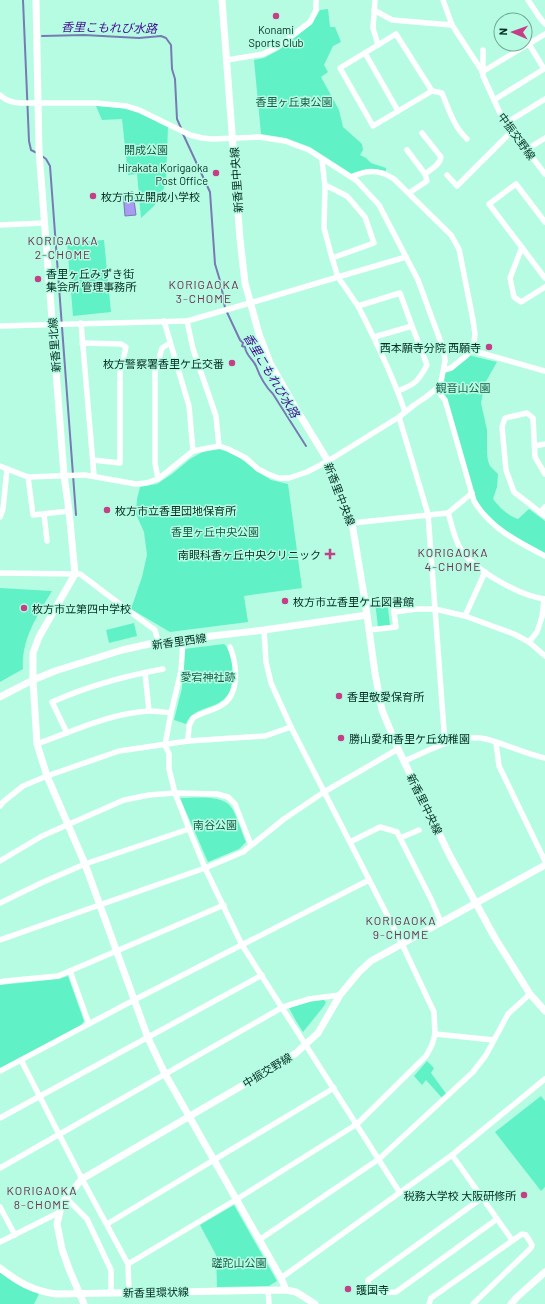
<svg xmlns="http://www.w3.org/2000/svg" width="545" height="1304" font-family="Barlow,'Noto Sans JP',sans-serif">
	<rect width="100%" height="100%" fill="#b6fce3"/>
	<!-- green -->
	<g fill="#60f1c7">
		<path d="M328 9 330 27H335L341 42 333 46 324 65 328 72 321 77 339 110 343 127 362 144 363 150 360 155 366 158 371 163 386 168V171C373 168 364 169 352 174L310 147 286 138 261 134 254 60 264 58 279 50 312 24 320 10Z"/>
		<path d="M96 106 126 108 138 112 168 126 166 183 161 195 154 206 141 218 137 174 128 175 122 119 102 120Z"/>
		<path d="M104 240 111 312 73 316 67 243Z"/>
		<path d="M468 355 497 362 485 383 481 403 487 430V454L488 461 490 466 498 474 497 487 493 499C500 508 507 515 518 519L529 509 545 521V553C519 539 492 526 476 500L439 389 445 372Z"/>
		<path d="M221 449 236 455 258 472 271 480 288 484 302 588 244 596 248 622 170 632 131 609 142 577 147 555 144 532 136 514 137 499 140 487 157 484 172 474 190 459 204 451Z"/>
		<path d="M0 588 52 591C37 616 21 640 23 669L0 682Z"/>
		<path d="M387 600 390 625 378 627 375 602Z"/>
		<path d="M134 623 137 636 109 643 106 630Z"/>
		<path d="M224 644C230 649 232 659 233 667 236 718 197 698 186 724L174 720 182 688 184 649Z"/>
		<path d="M180 798C194 798 222 794 231 807 236 813 242 833 246 842L239 849 208 862Z"/>
		<path d="M68 976 84 1021 80 1027 0 1069V985L59 979Z"/>
		<path d="M319 999H323L326 1002 324 1006 303 1032 296 1021 289 1008Z"/>
		<path d="M427 1061 434 1068 431 1073 447 1095 443 1099 426 1080 422 1085 414 1076Z"/>
		<path d="M541 1096 545 1101V1187L541 1191 495 1132Z"/>
		<path d="M234 1205 277 1281 269 1286 217 1287 216 1255 200 1225Z"/>
		<path d="M0 1271 39 1294 34 1304H0Z"/>
	</g>
	<!-- water -->
	<path fill="#a99af2" stroke="#787ab4" d="M133 192 136 215 125 216 123 193Z"/>
	<g fill="none" stroke-linecap="round" stroke-linejoin="round">
		<!-- stream -->
		<g stroke="#787ab4" stroke-width="2">
			<path d="M23 0 29 141 31 150 37 153"/>
			<path d="M42 36 84 35 139 38 161 36 166 38 171 45 172 69 175 79 177 119 181 128"/>
			<path d="M183 134 210 192 215 264 221 284 225 308 240 340 243 343 242 346 245 347C246 356 253 359 256 366 260 377 265 386 273 394L306 446"/>
			<path d="M42 156 46 159 50 166 76 515"/>
		</g>
		<!-- street -->
		<g stroke="#fff" stroke-width="5.5">
			<path d="M375 0 373 28 378 45"/>
			<path d="M443 0 452 25 482 71"/>
			<path d="M528 0 540 18 545 24"/>
			<path d="M374 10 392 20 452 25"/>
			<path d="M396 34 432 91 373 126 340 68Z"/>
			<path d="M483 50V76L500 113 512 131 545 174"/>
			<path d="M365 53 398 111"/>
			<path d="M227 60 263 54 277 47 310 22 316 10V0"/>
			<path d="M482 72 545 34"/>
			<path d="M432 91 442 93C449 110 454 127 467 139"/>
			<path d="M0 95C6 101 13 103 21 103H96L126 106 139 110 190 135 202 138 212 139 259 137 285 141 309 150 357 181 379 205 418 280 444 351 445 361 441 382 436 389 426 397 414 405 399 417 328 461 307 472 289 478H278L268 474 258 469 246 458 228 449 219 446 193 451 167 472 158 479 146 483 136 484 85 475 28 477 0 466"/>
			<path d="M494 100 544 69 529 44"/>
			<path d="M506 123 545 99"/>
			<path d="M407 150 425 174"/>
			<path d="M526 150 545 138"/>
			<path d="M322 159 325 187 324 228 332 258"/>
			<path d="M447 175 457 186 512 131"/>
			<path d="M351 177C367 170 379 169 394 179L451 235 459 249 473 320 475 334 474 343 470 350 467 355 451 368 444 370"/>
			<path d="M325 185 347 196 365 217 374 243 332 258 338 277 406 257"/>
			<path d="M409 193 427 181 425 174C431 169 440 165 441 157L422 133"/>
			<path d="M545 222 516 184 489 204 545 278"/>
			<path d="M0 225 44 223"/>
			<path d="M522 247 510 278 514 297 521 302 545 287"/>
			<path d="M358 306C376 341 393 376 405 412"/>
			<path d="M164 321 189 406 193 451"/>
			<path d="M187 321 250 303 338 277 358 306 400 293 412 326 374 337"/>
			<path d="M81 323 94 476"/>
			<path d="M0 326 187 321 193 349 216 416 219 446"/>
			<path d="M82 343 121 344 126 347 120 373V463L93 460"/>
			<path d="M470 350 545 371"/>
			<path d="M436 389 445 400 474 501C490 528 518 542 545 556"/>
			<path d="M398 391C415 384 418 382 427 365L412 326"/>
			<path d="M399 417 428 514 445 744"/>
			<path d="M535 446 545 444"/>
			<path d="M545 474 535 457 533 418 527 413 505 418 502 427 506 470 514 492 545 516"/>
			<path d="M28 477 33 515 69 511"/>
			<path d="M158 479 155 463V372L162 348 170 343"/>
			<path d="M448 513C452 525 454 537 460 548 473 570 520 596 545 599"/>
			<path d="M540 513 545 507"/>
			<path d="M44 514 47 541"/>
			<path d="M0 517 3 509 7 469"/>
			<path d="M352 523 448 513 472 493"/>
			<path d="M0 573 80 574 129 611 155 630 158 642"/>
			<path d="M365 601 392 598 396 627 369 630"/>
			<path d="M394 612 417 609H435L465 616 514 634 529 642 545 656"/>
			<path d="M465 616 485 572"/>
			<path d="M183 640 181 671 171 713 165 745 169 754V769L175 793 189 829 205 868 242 945 400 1193"/>
			<path d="M529 642 537 632 542 617 544 599"/>
			<path d="M145 673 149 711"/>
			<path d="M67 733 52 702C88 686 124 676 163 669"/>
			<path d="M188 741 189 726 193 718C202 712 213 711 222 705 240 694 237 664 230 647"/>
			<path d="M496 743 499 766 545 861"/>
			<path d="M37 744C73 731 111 713 149 711 156 711 164 712 171 713"/>
			<path d="M404 761C429 751 458 733 486 739 506 744 525 754 545 758"/>
			<path d="M0 806 3 802 23 786 47 776 119 751 188 741 265 736 291 727"/>
			<path d="M400 838 419 830"/>
			<path d="M350 842 380 827 397 832 431 899 441 922"/>
			<path d="M0 861 42 836 124 800 149 795 175 793 217 794 228 797 235 804 251 845"/>
			<path d="M0 903 41 883 85 864 189 829"/>
			<path d="M0 940 205 868 243 852 284 819 324 792 398 749"/>
			<path d="M70 971 89 1024"/>
			<path d="M0 982 5 981 58 976 224 905"/>
			<path d="M435 1034 494 1040"/>
			<path d="M21 1060 82 1179 128 1264 129 1293"/>
			<path d="M0 1071 134 1000 369 880"/>
			<path d="M0 1118 262 975"/>
			<path d="M452 1155 512 1240"/>
			<path d="M0 1168 283 1007 309 999 340 995"/>
			<path d="M66 1198 87 1219 111 1270V1293"/>
			<path d="M482 1198 368 1280V1284L374 1293 396 1292 497 1219"/>
			<path d="M0 1207 15 1235"/>
			<path d="M107 1224 334 1088"/>
			<path d="M259 1240 379 1159 473 1072 486 1055 508 1014 530 994"/>
			<path d="M0 1242 60 1212"/>
			<path d="M128 1264 237 1199 357 1124 426 1056 432 1045 435 1034 434 1012 402 944 291 727 271 683 266 662 264 630"/>
			<path d="M281 1278 452 1155 545 1079"/>
			<path d="M268 1290 269 1304"/>
			<path d="M429 1304 431 1298 522 1234 526 1235 532 1245 531 1248 473 1304"/>
		</g>
		<!-- secondary -->
		<g stroke="#fff" stroke-width="7">
			<path d="M36 0 39 151 64 475 69 511 75 574 39 637 33 653V680L37 744 47 776 85 864 148 1038 165 1074 281 1278 286 1290"/>
			<path d="M222 0 240 239 245 283 259 334 270 363 295 407 328 461 352 523 365 601 375 673 382 710 398 749 450 856 495 938 530 994 545 1011"/>
			<path d="M0 697 33 680 55 671 122 650 158 642 264 630 367 615"/>
			<path d="M0 1268C18 1282 33 1291 56 1294L286 1290 296 1292 315 1304"/>
			<path d="M84 1304 69 1269 62 1249 57 1224 62 1203 82 1179 281 1063 296 1053 318 1033 340 995 359 972 371 961 545 865"/>
			<path d="M511 1304 517 1297 545 1272"/>
		</g>
	</g>
	<!-- markers -->
	<g fill="#c34087" stroke="#b6fce3" stroke-width="1.5">
		<circle cx="276" cy="16" r="4"/>
		<circle cx="216" cy="173" r="4"/>
		<circle cx="93" cy="196" r="4"/>
		<circle cx="38" cy="279" r="4"/>
		<circle cx="489" cy="347" r="4"/>
		<circle cx="232" cy="363" r="4"/>
		<circle cx="107" cy="510" r="4"/>
		<path d="M328 548h4v4h4v4h-4v4h-4v-4h-4v-4h4z"/>
		<circle cx="285" cy="601" r="4"/>
		<circle cx="24" cy="608" r="4"/>
		<circle cx="339" cy="696" r="4"/>
		<circle cx="341" cy="738" r="4"/>
		<circle cx="524" cy="1195" r="4"/>
		<circle cx="348" cy="1289" r="4"/>
	</g>
	<g text-anchor="middle" dominant-baseline="central" stroke-width="3" stroke-linejoin="round" paint-order="stroke">
		<!-- poi labels -->
		<g font-size="11" fill="#042e23" stroke="#b6fce3" text-anchor="start">
			<text x="276" y="29" text-anchor="middle">Konami<tspan x="276" dy="13">Sports Club</tspan></text>
			<text x="208" y="167" text-anchor="end">Hirakata Korigaoka<tspan x="208" dy="13">Post Office</tspan></text>
			<text x="101" y="196">枚方市立開成小学校</text>
			<text x="46" y="273">香里ヶ丘みずき街<tspan x="46" dy="13">集会所 管理事務所</tspan></text>
			<text x="481" y="347" text-anchor="end">西本願寺分院 西願寺</text>
			<text x="224" y="363" text-anchor="end">枚方警察署香里ケ丘交番</text>
			<text x="115" y="510">枚方市立香里団地保育所</text>
			<text x="321" y="554" text-anchor="end">南眼科香ヶ丘中央クリニック</text>
			<text x="293" y="601">枚方市立香里ケ丘図書館</text>
			<text x="32" y="608">枚方市立第四中学校</text>
			<text x="347" y="696">香里敬愛保育所</text>
			<text x="349" y="738">勝山愛和香里ケ丘幼稚園</text>
			<text x="516" y="1195" text-anchor="end">税務大学校 大阪研修所</text>
			<text x="356" y="1289">護国寺</text>
		</g>
		<!-- park labels -->
		<g font-size="11" fill="#165c49" stroke="#b6fce3">
			<text x="294" y="101">香里ヶ丘東公園</text>
			<text x="146" y="149">開成公園</text>
			<text x="463" y="387">観音山公園</text>
			<text x="215" y="531">香里ヶ丘中央公園</text>
			<text x="208" y="676">愛宕神社跡</text>
			<text x="215" y="824">南谷公園</text>
			<text x="239" y="1262">蹉跎山公園</text>
		</g>
		<!-- street labels -->
		<g font-size="11" fill="#042e23" stroke="#b6fce3">
			<text transform="translate(517 136) rotate(54)">中振交野線</text>
			<text transform="translate(236 180) rotate(-94)">新香里中央線</text>
			<text transform="translate(54 345) rotate(-94)">新香里北線</text>
			<text transform="translate(340 494) rotate(69)">新香里中央線</text>
			<text transform="translate(179 641) rotate(-8)">新香里西線</text>
			<text transform="translate(425 804) rotate(64)">新香里中央線</text>
			<text transform="translate(267 1070) rotate(-31)">中振交野線</text>
			<text transform="translate(156 1292) rotate(-1)">新香里環状線</text>
		</g>
		<!-- water labels -->
		<g font-size="12" font-style="italic" fill="#410b92" stroke="#b6fce3">
			<text transform="translate(109 27) rotate(1)">香里こもれび水路</text>
			<text transform="translate(272 375) rotate(59)">香里こもれび水路</text>
		</g>
		<!-- neighbourhood labels -->
		<g font-size="12" letter-spacing="1" fill="#713052" stroke="#b6fce3">
			<text x="63" y="240">KORIGAOKA<tspan x="63" dy="14">2-CHOME</tspan></text>
			<text x="204" y="284">KORIGAOKA<tspan x="204" dy="14">3-CHOME</tspan></text>
			<text x="453" y="552">KORIGAOKA<tspan x="453" dy="14">4-CHOME</tspan></text>
			<text x="401" y="920">KORIGAOKA<tspan x="401" dy="14">9-CHOME</tspan></text>
			<text x="42" y="1190">KORIGAOKA<tspan x="42" dy="14">8-CHOME</tspan></text>
		</g>
	</g>
	<!-- north arrow -->
	<g transform="translate(513 32) rotate(272)"><circle r="19" fill="#b6fce3" stroke="#6faa96"/>
	<path d="M0-3L7 15L0 10L-7 15Z" fill="#c34087"/>
	<text y="-6" font-size="11" font-weight="bold" text-anchor="middle" fill="#042e23">N</text>
	</g>
</svg>
